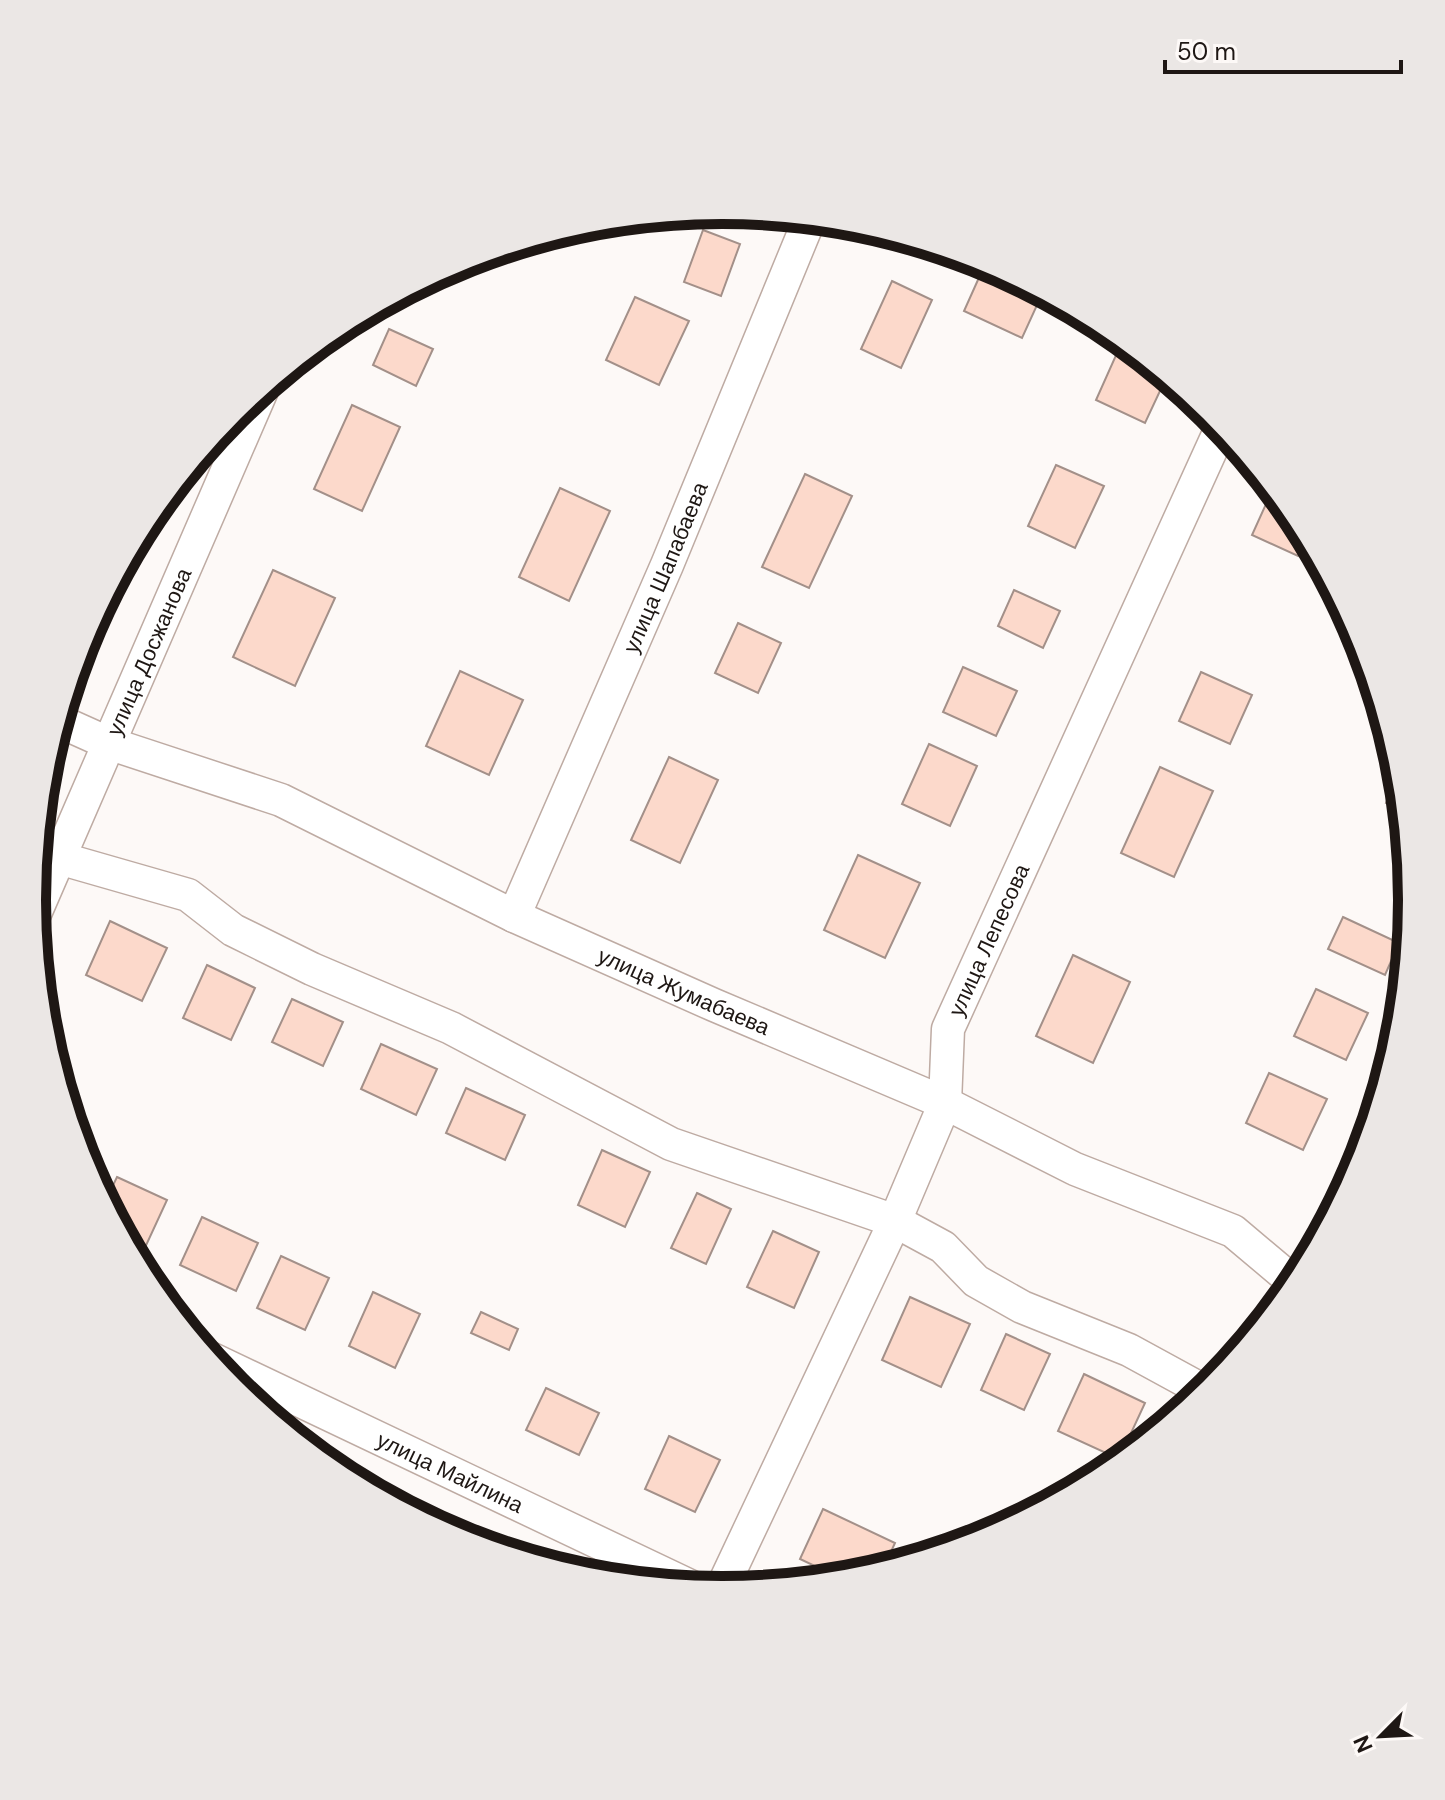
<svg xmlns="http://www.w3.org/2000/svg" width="1445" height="1800" font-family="'DM Sans',sans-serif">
	<rect width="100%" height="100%" fill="#fdf9f7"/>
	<!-- building -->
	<g fill="#fcd9cb" stroke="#a39089" stroke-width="2">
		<path d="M703 230 740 244 721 296 684 282Z"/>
		<path d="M492 252 486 263 473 257Z"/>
		<path d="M986 262 1043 292 1022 338 964 311Z"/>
		<path d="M892 281 932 300 901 368 861 349Z"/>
		<path d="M635 297 689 321 659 385 606 360Z"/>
		<path d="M389 329 433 349 416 386 373 365Z"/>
		<path d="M1117 353 1167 376 1145 423 1096 400Z"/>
		<path d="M352 405 400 427 362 511 314 489Z"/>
		<path d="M1056 465 1104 486 1075 548 1028 526Z"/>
		<path d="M805 474 852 496 809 588 762 567Z"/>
		<path d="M560 488 610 511 569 601 519 577Z"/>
		<path d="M1271 493 1282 498 1297 517 1307 537 1298 556 1252 535Z"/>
		<path d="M273 570 335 598 295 686 233 657Z"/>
		<path d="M1014 590 1060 611 1043 648 998 626Z"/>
		<path d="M738 623 781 643 758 693 715 673Z"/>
		<path d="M963 667 1017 691 996 736 943 712Z"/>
		<path d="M460 671 523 700 489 775 426 746Z"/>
		<path d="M1201 672 1252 695 1230 744 1179 721Z"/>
		<path d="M929 744 977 766 950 826 902 804Z"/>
		<path d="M669 757 718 780 680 863 631 840Z"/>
		<path d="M1160 767 1213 791 1174 877 1121 853Z"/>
		<path d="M1400 770 1404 811 1386 803Z"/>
		<path d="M858 855 920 883 885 958 824 930Z"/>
		<path d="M1343 917 1399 943 1385 975 1328 949Z"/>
		<path d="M110 921 167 948 142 1001 86 975Z"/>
		<path d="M1073 955 1130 982 1093 1063 1036 1036Z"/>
		<path d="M207 965 255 988 231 1040 183 1018Z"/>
		<path d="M1316 989 1368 1013 1346 1060 1294 1036Z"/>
		<path d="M292 999 343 1022 323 1066 272 1042Z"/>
		<path d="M381 1044 437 1069 416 1115 361 1089Z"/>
		<path d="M1269 1073 1327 1099 1303 1150 1246 1123Z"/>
		<path d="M466 1088 525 1115 505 1160 446 1133Z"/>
		<path d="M602 1150 650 1172 625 1227 578 1205Z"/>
		<path d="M117 1177 167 1200 143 1252 128 1245 105 1202Z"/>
		<path d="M697 1193 731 1209 706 1264 671 1248Z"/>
		<path d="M202 1217 258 1243 236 1291 180 1265Z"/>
		<path d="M773 1231 819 1252 794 1308 747 1287Z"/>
		<path d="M281 1256 329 1278 305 1330 257 1308Z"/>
		<path d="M373 1292 420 1314 395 1368 349 1346Z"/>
		<path d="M910 1297 970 1324 941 1387 882 1360Z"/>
		<path d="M481 1312 518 1329 509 1350 471 1333Z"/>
		<path d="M1006 1334 1050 1354 1024 1410 981 1390Z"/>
		<path d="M1084 1374 1145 1403 1119 1459 1058 1431Z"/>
		<path d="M546 1388 599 1413 579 1455 526 1430Z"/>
		<path d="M669 1436 720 1460 695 1512 645 1489Z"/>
		<path d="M823 1509 895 1543 883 1569 842 1579 800 1559Z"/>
		<path d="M405 1510 457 1531 455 1536Z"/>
	</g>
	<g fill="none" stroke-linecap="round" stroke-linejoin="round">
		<defs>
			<g id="minor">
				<path id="s1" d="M59 721 108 743 281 800 514 916 714 1005 945 1103 1075 1169 1233 1231 1296 1284"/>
				<path d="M59 858 188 895 233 930 312 969 451 1028 671 1144 895 1221 943 1247 976 1281 1022 1307 1129 1350 1206 1392"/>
				<path id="s2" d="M34 916 263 388"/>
				<path id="s3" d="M514 916 667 565 810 218"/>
				<path id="s4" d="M210 1358 692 1587"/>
				<path id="s5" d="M721 1590 895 1221 945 1103 948 1029 1222 426"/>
			</g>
		</defs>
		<!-- minor casing -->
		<use href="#minor" stroke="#beaba3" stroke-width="35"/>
		<!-- minor -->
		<use href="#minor" stroke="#fff" stroke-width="32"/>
	</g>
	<g text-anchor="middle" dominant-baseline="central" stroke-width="6" stroke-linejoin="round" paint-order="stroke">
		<!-- street labels -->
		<g font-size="22" fill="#1e1714" stroke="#fdf9f7">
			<text stroke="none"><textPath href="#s3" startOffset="380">улица Шапабаева</textPath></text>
			<text stroke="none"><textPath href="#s2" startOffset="288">улица Досжанова</textPath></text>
			<text stroke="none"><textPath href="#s5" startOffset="708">улица Лепесова</textPath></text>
			<text stroke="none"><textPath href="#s1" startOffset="682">улица Жумабаева</textPath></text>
			<text stroke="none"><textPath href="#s4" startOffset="266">улица Майлина</textPath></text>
		</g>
	</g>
	<!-- crop -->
	<path d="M0 0H1445V1800H0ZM46 900a676 676 0 1 1 1352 0a676 676 0 1 1-1352 0Z" fill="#ebe7e5" fill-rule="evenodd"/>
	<path fill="none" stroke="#1e1714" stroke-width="10" d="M46 900a676 676 0 1 1 1352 0a676 676 0 1 1-1352 0Z"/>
	<!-- north arrow -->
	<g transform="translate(1381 1736) rotate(246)" stroke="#fdf9f7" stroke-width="6" paint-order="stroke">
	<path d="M0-6L14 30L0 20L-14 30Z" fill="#1e1714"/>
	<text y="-12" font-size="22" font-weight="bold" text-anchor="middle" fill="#1e1714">N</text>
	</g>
	<!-- scale -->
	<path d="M1165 60v12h236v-12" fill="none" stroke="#1e1714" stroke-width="4"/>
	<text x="1177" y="60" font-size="24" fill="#1e1714" stroke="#fdf9f7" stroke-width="6" paint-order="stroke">50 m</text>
</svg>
